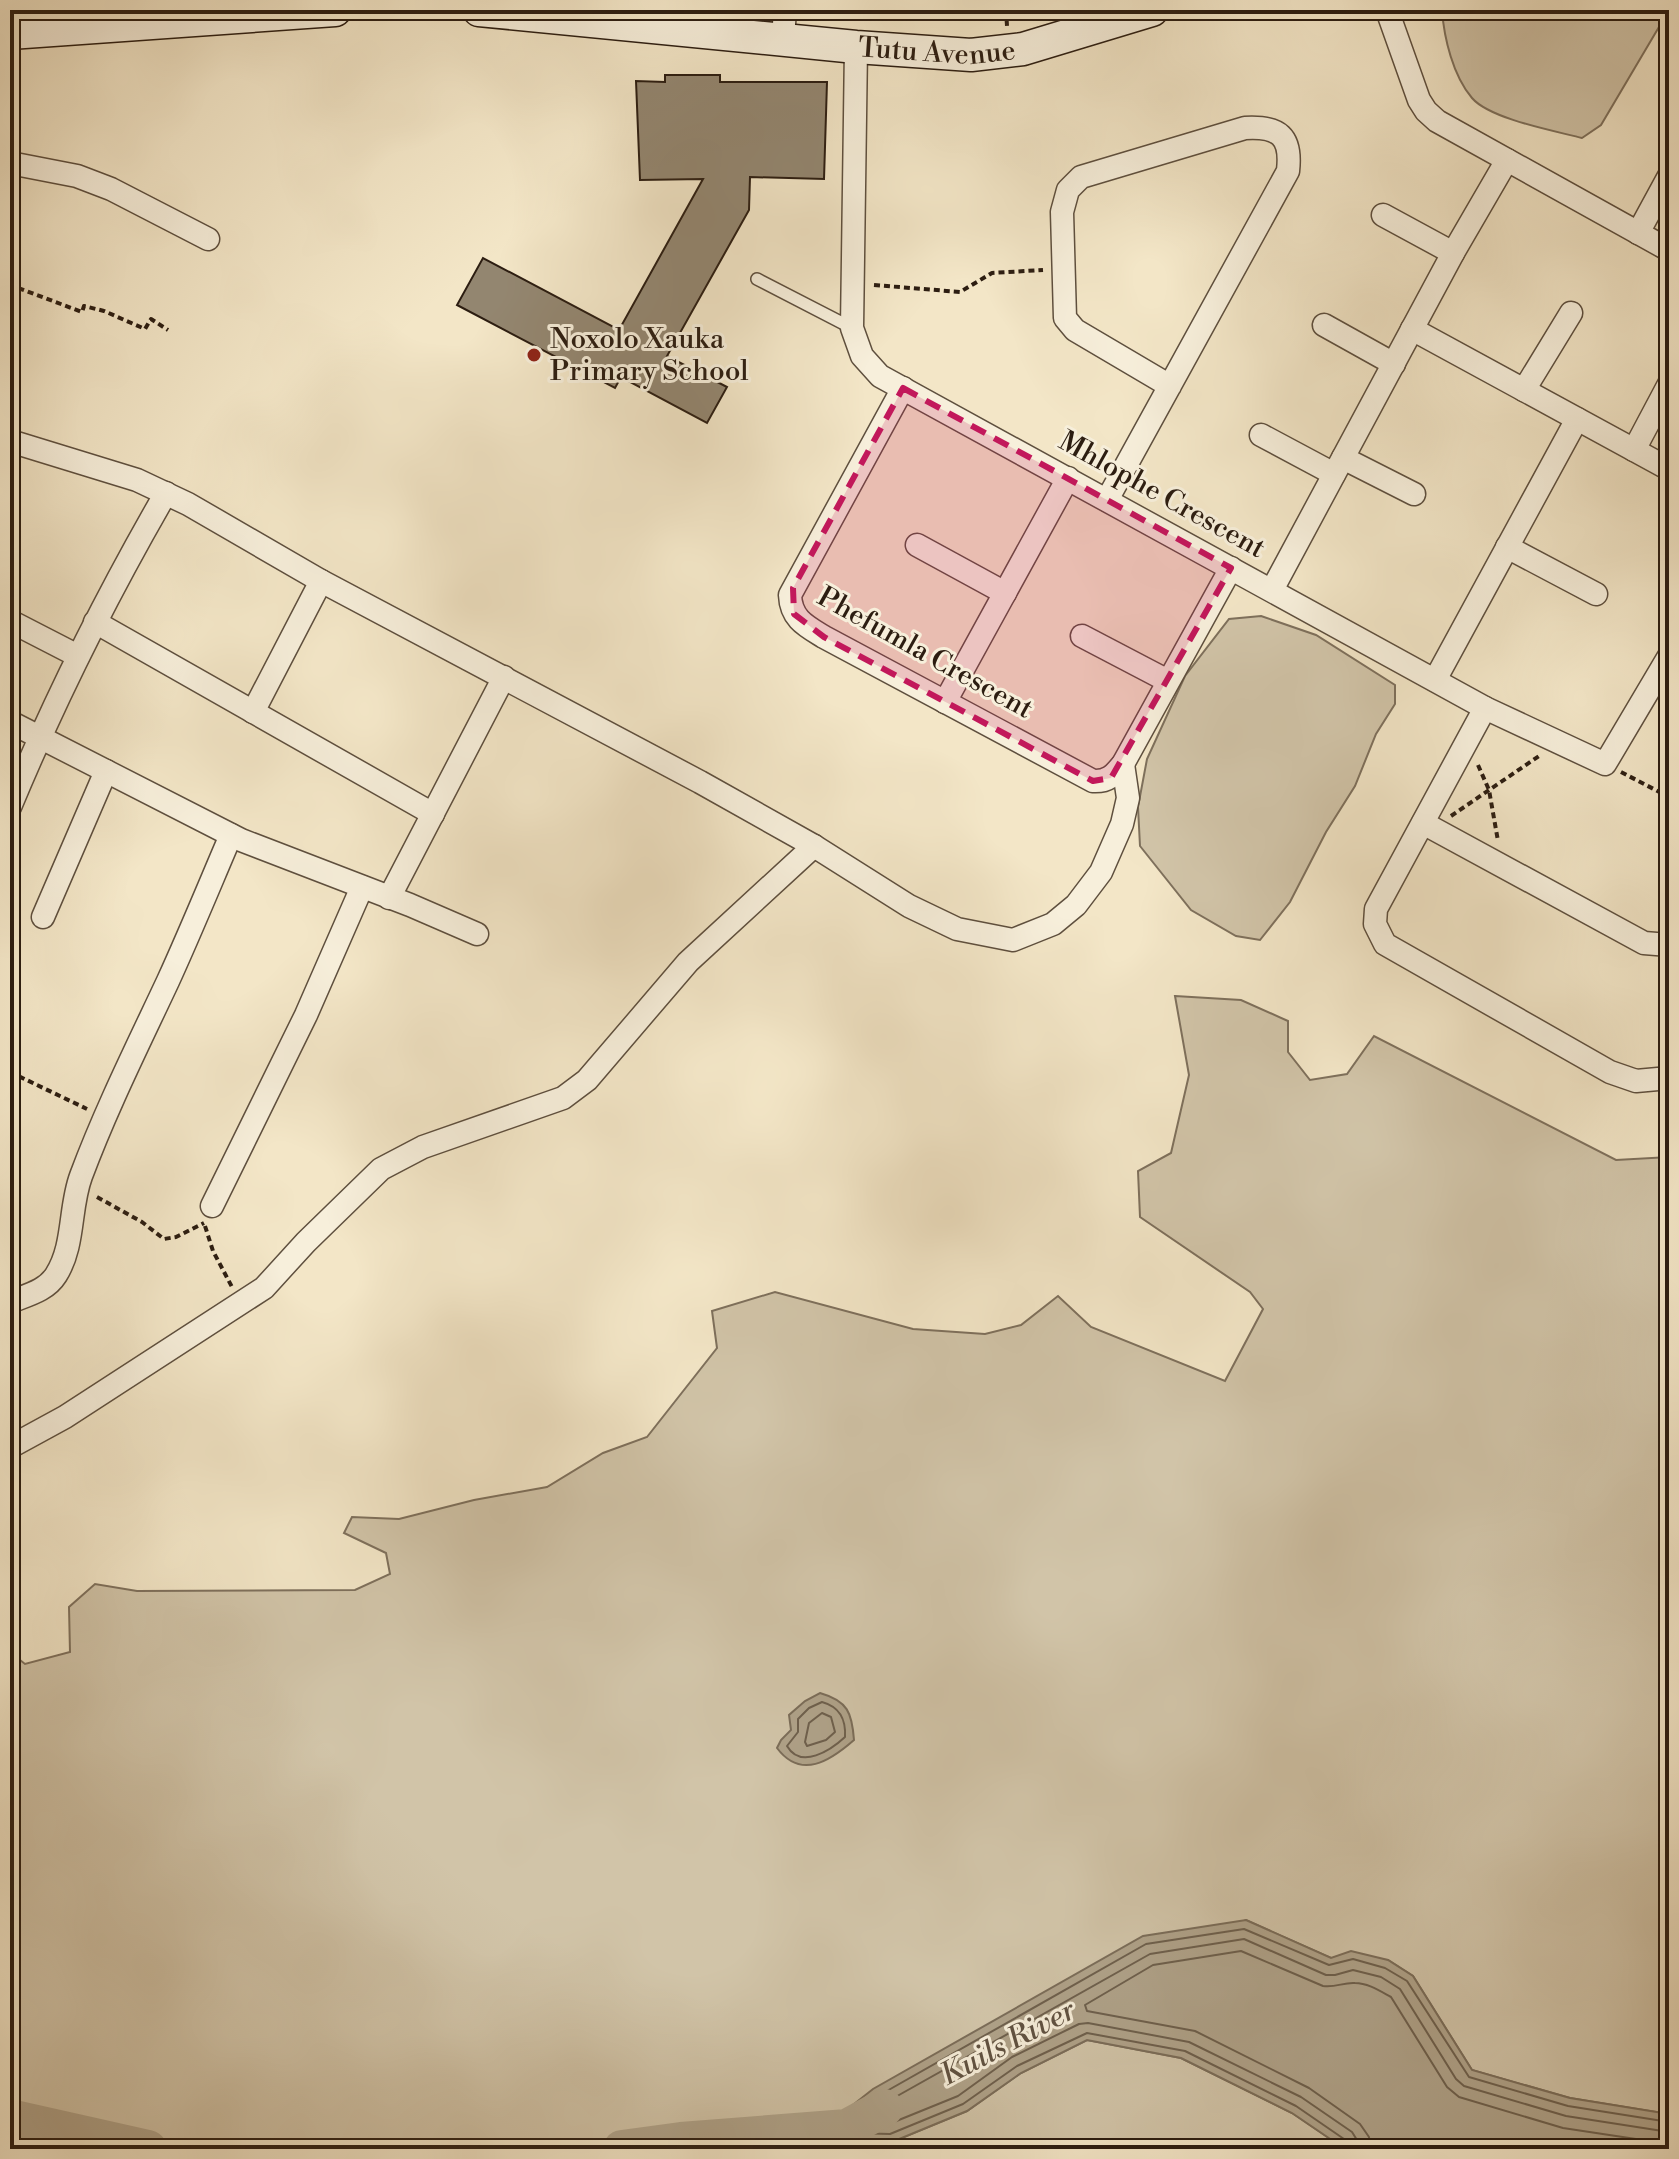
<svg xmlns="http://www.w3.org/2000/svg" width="1679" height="2159" font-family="'Libre Bodoni',serif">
	<rect width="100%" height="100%" fill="#f3e6c7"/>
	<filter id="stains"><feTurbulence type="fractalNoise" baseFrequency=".0025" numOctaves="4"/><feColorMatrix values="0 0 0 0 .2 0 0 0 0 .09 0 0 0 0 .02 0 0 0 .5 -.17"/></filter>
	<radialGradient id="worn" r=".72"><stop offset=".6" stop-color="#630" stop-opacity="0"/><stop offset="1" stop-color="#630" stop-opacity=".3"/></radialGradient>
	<!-- green -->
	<g fill="#d1c4a8" stroke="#7e705c" stroke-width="2">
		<path d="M1442 10H1669L1601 125 1582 138C1555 131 1490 119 1472 98 1453 76 1444 38 1442 10Z"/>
		<path d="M1261 616 1316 635 1395 685V704L1376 734 1355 786 1326 832 1290 902 1260 940 1236 936 1191 910 1140 846 1138 807 1147 759 1185 676 1229 619Z"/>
		<path d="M1175 996 1241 1000 1288 1021V1052L1310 1080 1347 1074 1374 1036 1616 1160 1669 1157V2114L1570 2098 1472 2070 1413 1976 1388 1960 1331 1958 1246 1920 835 2119 843 2141 892 2142 967 2111 1021 2073 1087 2040 1181 2058 1292 2113 1345 2149H10V1652L25 1664 70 1652 69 1607 95 1584 137 1591 355 1590 390 1574 386 1553 344 1533 352 1517 399 1519 474 1500 547 1487 603 1453 647 1437 717 1348 712 1311 775 1292 913 1329 985 1334 1021 1325 1058 1296 1091 1327 1225 1381 1263 1309 1250 1292 1140 1217 1138 1171 1171 1153 1189 1075Z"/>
	</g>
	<!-- water -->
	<g fill="#afa289" stroke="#7b6d59" stroke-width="2">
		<path d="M820 1693C848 1701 852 1713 854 1740 830 1761 801 1780 777 1748L781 1740 791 1730 789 1715 805 1701Z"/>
		<path d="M1246 1920 1331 1958 1351 1951 1388 1960 1413 1976 1472 2070 1570 2098 1669 2114V2149H1345L1292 2113 1181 2058 1087 2040 1021 2073 967 2111 892 2142 843 2141 835 2119 873 2089 1143 1936Z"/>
	</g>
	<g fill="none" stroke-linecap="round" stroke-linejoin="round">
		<!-- shore -->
		<g stroke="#6e604d" stroke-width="2">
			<path d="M822 1702C840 1707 846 1719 845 1737 831 1750 801 1770 787 1746L798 1732V1719L809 1708Z"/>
			<path d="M822 1713 831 1717 835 1732 826 1740 807 1746 805 1742 809 1723Z"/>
			<path d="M1348 2149 1344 2139 1296 2106 1185 2051 1087 2033 1017 2066 963 2104 890 2134 851 2133 845 2123 878 2096 1146 1944 1244 1929 1329 1965 1353 1959 1385 1968 1407 1981 1469 2077 1568 2106 1669 2122"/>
			<path d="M1358 2149 1357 2140 1352 2132 1301 2097 1189 2042 1088 2023 1079 2024 1012 2057 958 2096 889 2124H869L866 2120 883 2104 1150 1954 1244 1939 1326 1975H1335L1353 1970 1381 1977 1400 1989 1456 2079 1464 2086 1566 2116 1669 2132"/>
			<path d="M1370 2149 1369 2137 1360 2124 1309 2088 1195 2031 1087 2011 1085 2005 1153 1965 1241 1951 1323 1986C1335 1988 1344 1982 1355 1983 1368 1983 1380 1991 1391 1997L1447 2087 1459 2097 1563 2128 1669 2144"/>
		</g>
		<!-- river -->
		<g stroke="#afa289" stroke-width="38">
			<path d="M10 2118 148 2149"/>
			<path d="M622 2149 681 2141 847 2128 884 2108"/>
		</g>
	</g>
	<!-- building -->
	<path fill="#938670" stroke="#2c1d11" stroke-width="2" d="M665 75H720V82H827L824 179 750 177 749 210 667 356 727 387 707 423 621 377 615 388 457 305 483 258 619 330 703 179 640 180 636 81 665 82Z"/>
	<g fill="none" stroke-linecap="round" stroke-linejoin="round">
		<defs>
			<path id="lane" d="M757 279 852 328"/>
			<g id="street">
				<path d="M1387 10 1419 100 1426 111 1437 121 1669 250"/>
				<path d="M783 38 785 10"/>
				<path d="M856 47 852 328 862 356 880 376 1485 708 1605 764 1669 656"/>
				<path d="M10 163 77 176 111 189 208 239"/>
				<path d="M1383 215 1453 253"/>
				<path d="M1638 233 1669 176"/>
				<path d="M1324 325 1394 364"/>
				<path d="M1412 329 1669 469"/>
				<path d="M903 388 790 595C791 619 806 626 824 637L1093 781C1108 782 1114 775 1123 764L1231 568"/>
				<path d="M1524 390 1571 313"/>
				<path d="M1261 435 1334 474"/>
				<path d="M10 441 137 480 188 504 321 581 700 782 814 846 909 906 957 929 1013 940 1053 924 1076 905 1101 872 1122 824 1128 798 1123 764"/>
				<path d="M1634 450 1669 384"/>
				<path d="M1343 458 1414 494"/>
				<path d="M1107 500 1288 171C1292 136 1279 126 1245 128L1081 177 1068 190 1062 212 1065 318 1075 330 1170 386"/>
				<path d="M917 545 1005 593"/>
				<path d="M1507 547 1596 594"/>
				<path d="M1272 590 1453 253 1507 160"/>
				<path d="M10 621 78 656"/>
				<path d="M95 622 433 814"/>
				<path d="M1082 636 1168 681"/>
				<path d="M1435 680 1577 419"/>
				<path d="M945 702 1068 478"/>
				<path d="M1485 708 1376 909 1375 924 1385 944 1610 1072 1636 1081 1669 1078"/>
				<path d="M253 712 321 581"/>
				<path d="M10 722 241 840 410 905 477 934"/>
				<path d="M10 807C55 699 107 595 166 493"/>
				<path d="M1423 823 1644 943 1669 945"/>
				<path d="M389 898 504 677"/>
				<path d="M43 917 106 771"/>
				<path d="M212 1206 306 1015 362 887"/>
				<path d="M10 1302C27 1295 46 1291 56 1275 75 1245 69 1208 81 1176 106 1109 138 1045 168 981 190 933 210 884 231 835"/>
				<path d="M10 1447 65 1417 264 1288 306 1242 381 1169 423 1147 563 1098 587 1080 688 962 814 846"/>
			</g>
			<g id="secondary">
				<path id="s1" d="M479 10 856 47 971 55 1023 49 1152 10"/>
				<path d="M10 33 335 10"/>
			</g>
		</defs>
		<!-- lane casing -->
		<use href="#lane" stroke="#5e4f3e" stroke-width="14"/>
		<!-- street casing -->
		<use href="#street" stroke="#5e4f3e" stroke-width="25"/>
		<!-- secondary casing -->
		<use href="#secondary" stroke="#2c1d11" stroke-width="35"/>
		<!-- path -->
		<g stroke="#2c1d11" stroke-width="4" stroke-dasharray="6 4" stroke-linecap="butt">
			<path d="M1006 10 1007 26"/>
			<path d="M874 285 960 292 992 273 1043 270"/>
			<path d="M10 289 13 286 82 312 84 306 104 311 145 329 151 319 168 330"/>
			<path d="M1478 765 1489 790 1498 841"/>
			<path d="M1621 772 1669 797"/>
			<path d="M1451 816 1539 756"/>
			<path d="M10 1072 87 1109"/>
			<path d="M97 1197 142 1222 164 1239 176 1237 204 1223"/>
			<path d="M205 1226 213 1251 232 1287"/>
		</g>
		<!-- lane -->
		<use href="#lane" stroke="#f7efdb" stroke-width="11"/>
		<!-- street -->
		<use href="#street" stroke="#f7efdb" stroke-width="22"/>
		<!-- secondary -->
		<use href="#secondary" stroke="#f7efdb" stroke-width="32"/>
	</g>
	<!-- marked area -->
	<path fill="#c2185b" fill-opacity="0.2" stroke="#c2185b" stroke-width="6" stroke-dasharray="16 10" stroke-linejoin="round" d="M903 388 1231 568 1111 778 1093 781 824 637 794 614 793 588Z"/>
	<!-- markers -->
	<circle fill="#8f2418" stroke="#f7efdb" stroke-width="3" cx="534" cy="355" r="8"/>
	<g text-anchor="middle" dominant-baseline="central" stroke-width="6" stroke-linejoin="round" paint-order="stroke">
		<!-- street labels -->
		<g font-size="28" fill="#2c1d11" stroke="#f7efdb">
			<text stroke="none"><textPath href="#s1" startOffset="460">Tutu Avenue</textPath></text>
			<text transform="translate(1162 495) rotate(29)">Mhlophe Crescent</text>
			<text transform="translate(925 653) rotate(29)">Phefumla Crescent</text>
		</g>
		<!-- poi labels -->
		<g font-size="28" fill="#2c1d11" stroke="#f7efdb" text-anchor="start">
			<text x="550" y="339">Noxolo Xauka<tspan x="550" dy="32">Primary School</tspan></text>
		</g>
		<!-- water labels -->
		<g font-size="30" font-style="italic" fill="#605241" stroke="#f7efdb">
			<text transform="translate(1008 2043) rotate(-28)">Kuils River</text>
		</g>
	</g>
	<!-- margin -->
	<rect width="1679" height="2159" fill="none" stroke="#f3e6c7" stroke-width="40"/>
	<rect x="12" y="12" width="1655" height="2135" fill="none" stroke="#2c1d11" stroke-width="4"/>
	<rect x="20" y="20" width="1639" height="2119" fill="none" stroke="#2c1d11" stroke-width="2"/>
	<rect width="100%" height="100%" filter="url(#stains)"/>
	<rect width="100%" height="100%" fill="url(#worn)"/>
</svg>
